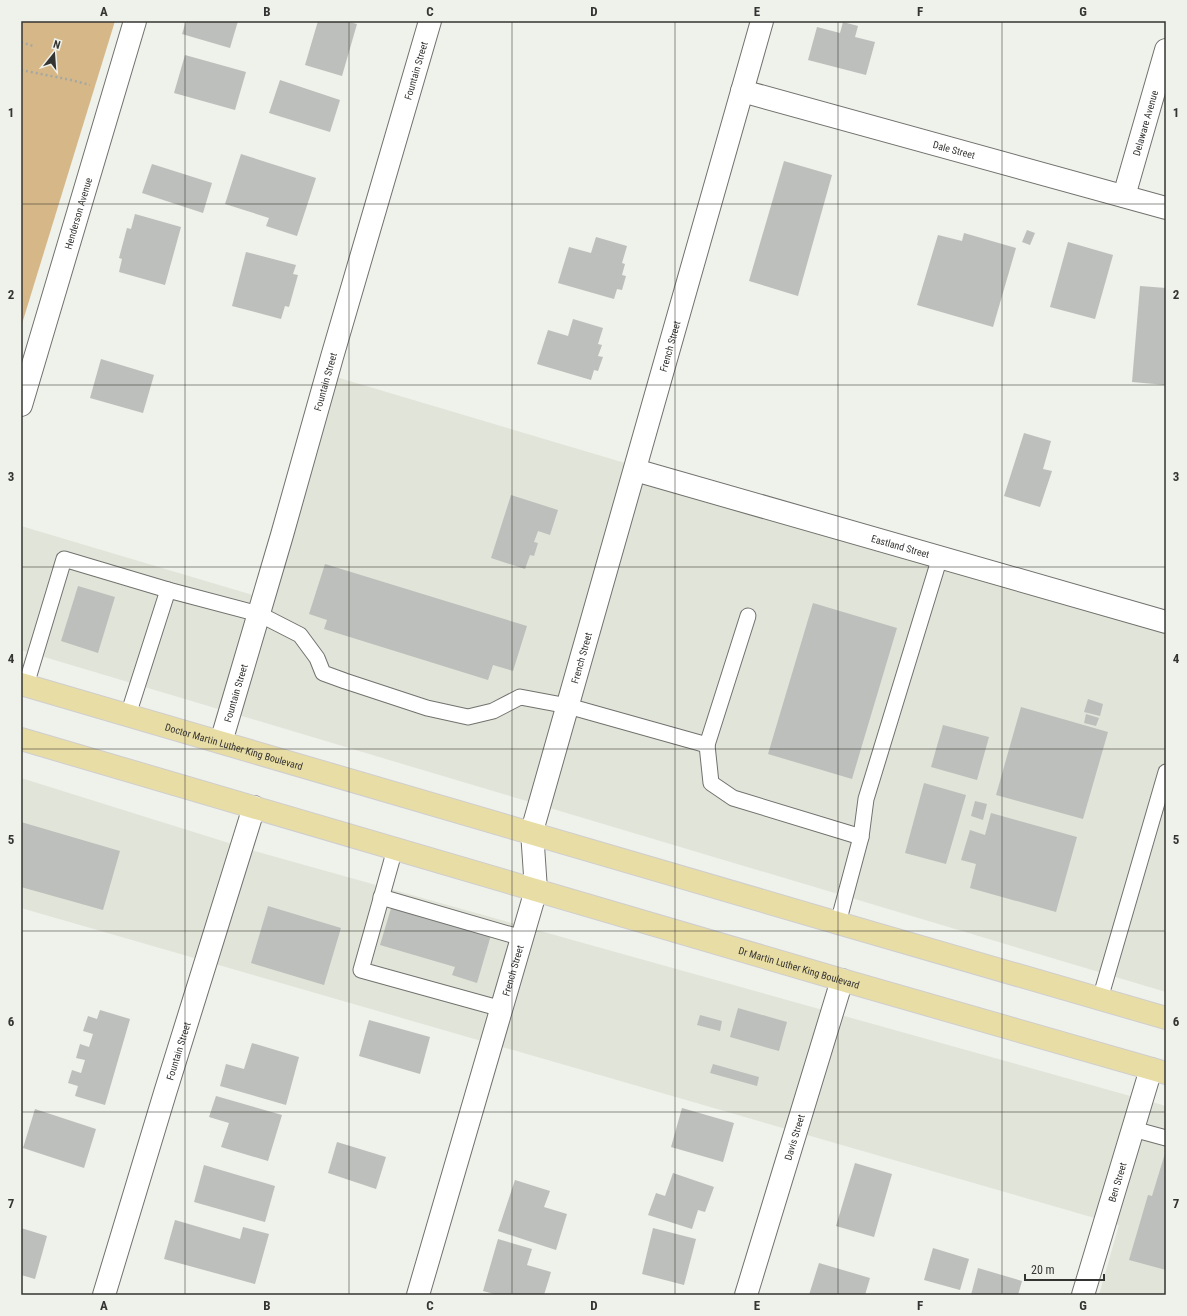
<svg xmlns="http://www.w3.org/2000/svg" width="1187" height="1316" font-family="'Roboto Condensed',sans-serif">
	<rect width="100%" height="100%" fill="#eff1eb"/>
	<!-- built -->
	<g fill="#e1e4d8">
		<path d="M336 377 1166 624V992L21 650V526L273 601Z"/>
		<path d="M21 778 258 852 1166 1106V1295H1099L1119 1225 21 908Z"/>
	</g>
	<!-- green -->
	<path fill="#d6b888" d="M21 21H115L21 327Z"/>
	<!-- building -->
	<g fill="#bcbfbb">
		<path d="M186 21H238L230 48 182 34Z"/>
		<path d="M318 21H345L357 24 342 76 305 65Z"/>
		<path d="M843 22 858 26 855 37 875 42 866 75 808 60 817 27 840 33Z"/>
		<path d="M185 55 246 72 235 110 174 93Z"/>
		<path d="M280 80 340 100 330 132 269 113Z"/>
		<path d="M241 154 316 178 297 236 266 226 269 218 225 204Z"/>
		<path d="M784 161 832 175 798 296 749 281Z"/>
		<path d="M152 164 212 183 203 213 142 193Z"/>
		<path d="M135 214 181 227 165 285 119 272 122 259 119 258 127 228 131 229Z"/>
		<path d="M1027 230 1035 233 1030 245 1022 242Z"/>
		<path d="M964 233 1016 248 993 327 917 305 938 235 962 241Z"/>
		<path d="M596 237 627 246 622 263 625 264 622 275 626 276 622 290 617 289 614 299 558 283 569 247 591 253Z"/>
		<path d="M1068 242 1113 255 1095 319 1050 307Z"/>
		<path d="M246 252 296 265 293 274 298 275 289 307 285 306 281 319 232 306Z"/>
		<path d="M1140 286 1166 288V385L1132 382Z"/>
		<path d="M573 319 603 328 598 344 602 345 598 356 603 357 598 371 594 370 591 380 537 364 548 330 568 336Z"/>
		<path d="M101 359 154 375 143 413 90 398Z"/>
		<path d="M1024 433 1051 441 1043 469 1052 471 1040 507 1004 496Z"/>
		<path d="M511 495 558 510 550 535 538 531 534 542 538 543 534 556 530 555 525 569 491 558Z"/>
		<path d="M325 564 527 626 513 671 493 665 488 680 324 629 327 620 309 614Z"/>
		<path d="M78 586 115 597 98 653 61 641Z"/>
		<path d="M813 603 897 628 852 779 768 754Z"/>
		<path d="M1088 699 1103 704 1100 716 1084 712Z"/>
		<path d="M1021 707 1108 732 1083 819 996 795Z"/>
		<path d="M1086 714 1099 718 1096 726 1084 723Z"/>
		<path d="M943 725 989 737 977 780 931 767Z"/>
		<path d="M924 783 966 795 946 864 905 853Z"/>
		<path d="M975 801 987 804 983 820 971 816Z"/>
		<path d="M991 813 1077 837 1056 912 970 888 976 864 961 860 970 830 985 835Z"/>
		<path d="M21 822 120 851 103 910 21 887Z"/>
		<path d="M392 905 491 935 477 983 452 975 455 967 380 945Z"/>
		<path d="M268 906 341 928 324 985 251 963Z"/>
		<path d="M738 1008 787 1022 779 1051 730 1037Z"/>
		<path d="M100 1010 130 1019 105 1105 75 1096 78 1086 68 1083 72 1070 81 1073 85 1060 76 1058 80 1044 89 1047 93 1034 83 1031 88 1016 97 1019Z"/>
		<path d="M700 1015 722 1021 720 1031 697 1025Z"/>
		<path d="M369 1020 430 1037 420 1074 359 1056Z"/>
		<path d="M252 1043 299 1057 286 1105 220 1086 226 1064 244 1069Z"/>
		<path d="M713 1064 759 1077 757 1086 710 1073Z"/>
		<path d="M216 1096 282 1115 268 1161 221 1147 229 1123 209 1117Z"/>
		<path d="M682 1108 734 1123 723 1162 671 1147Z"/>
		<path d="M35 1109 96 1129 84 1168 23 1148Z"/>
		<path d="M337 1142 386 1157 376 1189 328 1173Z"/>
		<path d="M1166 1150V1270L1129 1260 1148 1195 1152 1196Z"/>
		<path d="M855 1163 892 1174 874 1237 836 1226Z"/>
		<path d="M204 1165 275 1186 265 1222 194 1202Z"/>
		<path d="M673 1173 714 1187 705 1212 698 1210 692 1229 648 1215 656 1193 665 1196Z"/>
		<path d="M515 1180 550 1191 544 1207 567 1214 556 1250 498 1231Z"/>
		<path d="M175 1220 240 1239 243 1227 269 1234 255 1284 164 1259Z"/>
		<path d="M21 1228 47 1236 35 1279 21 1275Z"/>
		<path d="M653 1228 696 1239 684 1285 642 1274Z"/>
		<path d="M498 1239 532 1249 527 1265 551 1272 544 1295H498L483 1291Z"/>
		<path d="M933 1248 969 1259 960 1290 924 1280Z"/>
		<path d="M819 1263 870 1278 865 1295H809Z"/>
		<path d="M978 1268 1022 1281 1018 1295H971Z"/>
	</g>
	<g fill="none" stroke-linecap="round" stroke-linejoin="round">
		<defs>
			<g id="service">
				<path d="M26 685 64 559 168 590"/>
				<path d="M128 715 168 590 259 614 300 635 317 658 323 673 345 681 427 708 468 717 493 711 520 697 568 706 707 745 711 783 733 798 861 837"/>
				<path d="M707 745 748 616"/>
				<path d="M395 849 361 970 502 1009"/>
				<path d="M381 897 522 938"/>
				<path d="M838 923 861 837 866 799 940 557"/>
				<path d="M1100 999 1166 772"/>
				<path d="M1133 1129 1166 1138"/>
			</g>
			<g id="minor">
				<path id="s1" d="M742 91 1166 208"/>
				<path id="s2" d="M1124 196 1166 50"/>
				<path id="s3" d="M21 405 135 21"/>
				<path id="s4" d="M635 470 1166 622"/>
				<path id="s5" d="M221 742 282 535 332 357 430 21"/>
				<path id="s6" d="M104 1295 165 1093 254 807"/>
				<path id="s7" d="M418 1295 536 890 532 831 762 21"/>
				<path id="s8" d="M746 1295 842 980"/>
				<path id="s9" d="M1083 1295 1151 1069"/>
			</g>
			<g id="primary">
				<path id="s10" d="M21 684 838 923 1166 1018"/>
				<path id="s11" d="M21 739 842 980 1166 1073"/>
			</g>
		</defs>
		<!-- service casing -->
		<use href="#service" stroke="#71726e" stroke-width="17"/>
		<!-- minor casing -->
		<use href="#minor" stroke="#71726e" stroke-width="24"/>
		<!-- primary casing -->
		<use href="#primary" stroke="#cecece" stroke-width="24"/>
		<!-- path -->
		<g stroke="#a5a7a2" stroke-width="2.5" stroke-dasharray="2 3" stroke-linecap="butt">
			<path d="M21 42 33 46"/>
			<path d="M21 70 71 80 90 85"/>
		</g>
		<!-- service -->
		<use href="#service" stroke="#fff" stroke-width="15"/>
		<!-- minor -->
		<use href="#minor" stroke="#fff" stroke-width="22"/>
		<!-- primary -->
		<use href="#primary" stroke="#e9dda6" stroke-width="22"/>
	</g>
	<!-- grid -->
	<path fill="none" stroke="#343432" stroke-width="1" stroke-opacity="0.55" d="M185 21V1295M349 21V1295M512 21V1295M675 21V1295M838 21V1295M1002 21V1295M21 204H1166M21 385H1166M21 567H1166M21 749H1166M21 931H1166M21 1112H1166"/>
	<g text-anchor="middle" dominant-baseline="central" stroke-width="3.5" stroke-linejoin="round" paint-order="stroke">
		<!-- street labels -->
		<g font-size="10" fill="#343432" stroke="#eff1eb">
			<text stroke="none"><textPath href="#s5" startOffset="699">Fountain Street</textPath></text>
			<text stroke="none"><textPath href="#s2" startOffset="76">Delaware Avenue</textPath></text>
			<text stroke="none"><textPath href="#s1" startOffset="220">Dale Street</textPath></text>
			<text stroke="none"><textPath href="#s3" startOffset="200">Henderson Avenue</textPath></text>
			<text stroke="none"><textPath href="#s7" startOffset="985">French Street</textPath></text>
			<text stroke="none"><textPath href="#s5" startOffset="375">Fountain Street</textPath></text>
			<text stroke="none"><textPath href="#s4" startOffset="276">Eastland Street</textPath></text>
			<text stroke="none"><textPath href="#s7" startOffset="661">French Street</textPath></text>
			<text stroke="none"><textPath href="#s5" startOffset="51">Fountain Street</textPath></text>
			<text stroke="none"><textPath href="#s10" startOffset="222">Doctor Martin Luther King Boulevard</textPath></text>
			<text stroke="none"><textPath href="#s11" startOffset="811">Dr Martin Luther King Boulevard</textPath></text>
			<text stroke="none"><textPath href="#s7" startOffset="338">French Street</textPath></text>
			<text stroke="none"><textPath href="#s6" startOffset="255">Fountain Street</textPath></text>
			<text stroke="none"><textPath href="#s8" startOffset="165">Davis Street</textPath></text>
			<text stroke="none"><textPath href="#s9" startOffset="118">Ben Street</textPath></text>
		</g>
	</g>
	<!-- border -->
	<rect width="1187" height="1316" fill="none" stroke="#eff1eb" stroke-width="44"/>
	<!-- north arrow -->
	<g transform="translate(54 54) rotate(17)" stroke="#eff1eb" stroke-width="3" paint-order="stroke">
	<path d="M0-3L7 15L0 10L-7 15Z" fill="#343432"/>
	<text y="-6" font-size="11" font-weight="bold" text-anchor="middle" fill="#343432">N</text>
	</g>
	<!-- scale -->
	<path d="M1025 1274v6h79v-6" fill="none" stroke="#343432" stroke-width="2"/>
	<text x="1031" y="1274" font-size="12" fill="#343432" stroke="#eff1eb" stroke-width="3" paint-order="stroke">20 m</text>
	<rect x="22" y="22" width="1143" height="1272" fill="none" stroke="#343432" stroke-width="1.5"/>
	<g font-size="13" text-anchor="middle" font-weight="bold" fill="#343432">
		<text x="104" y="16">A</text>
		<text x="267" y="16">B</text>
		<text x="430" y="16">C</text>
		<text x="594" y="16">D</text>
		<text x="757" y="16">E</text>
		<text x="920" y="16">F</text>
		<text x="1083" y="16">G</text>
		<text x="11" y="117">1</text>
		<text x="1176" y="117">1</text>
		<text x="11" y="299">2</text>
		<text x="1176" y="299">2</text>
		<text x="11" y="481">3</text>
		<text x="1176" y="481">3</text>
		<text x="11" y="663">4</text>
		<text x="1176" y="663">4</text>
		<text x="11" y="844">5</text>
		<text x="1176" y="844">5</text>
		<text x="11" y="1026">6</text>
		<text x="1176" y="1026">6</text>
		<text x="11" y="1208">7</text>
		<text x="1176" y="1208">7</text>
		<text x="104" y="1310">A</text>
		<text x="267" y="1310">B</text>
		<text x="430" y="1310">C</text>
		<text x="594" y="1310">D</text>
		<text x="757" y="1310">E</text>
		<text x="920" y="1310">F</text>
		<text x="1083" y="1310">G</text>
	</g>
</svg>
